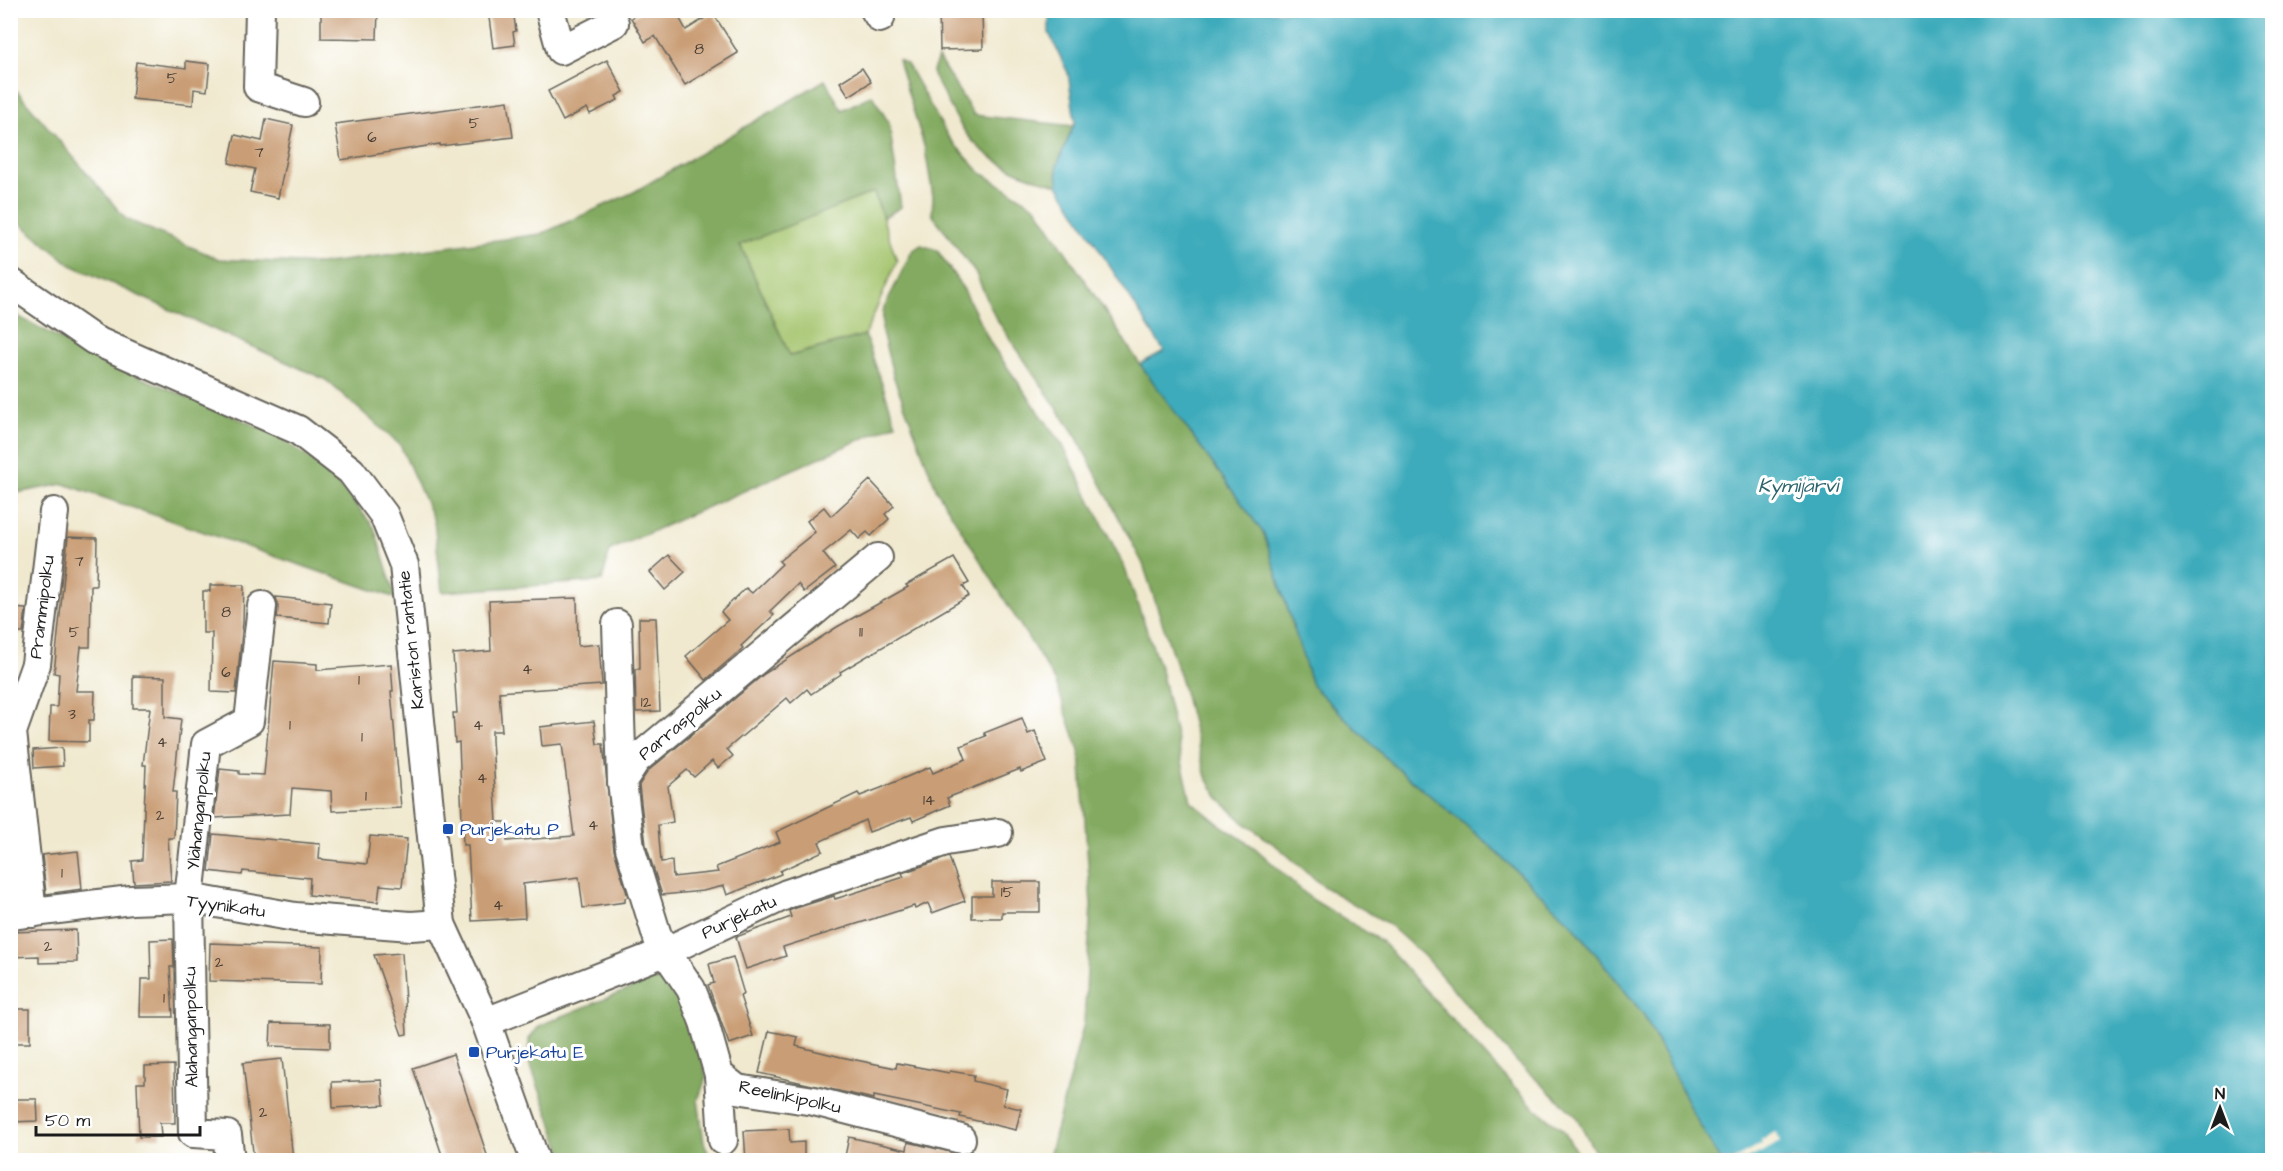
<svg xmlns="http://www.w3.org/2000/svg" width="2283" height="1171" font-family="'Architects Daughter',sans-serif">
	<rect width="100%" height="100%" fill="#fff"/>
	<filter id="ink" filterUnits="userSpaceOnUse"><feTurbulence type="fractalNoise" baseFrequency=".0167" numOctaves="2"/><feDisplacementMap in="SourceGraphic" scale="12" xChannelSelector="R" yChannelSelector="G"/><feConvolveMatrix kernelMatrix="1 2 1 2 8 2 1 2 1" color-interpolation-filters="sRGB"/></filter>
	<filter id="wash" filterUnits="userSpaceOnUse"><feTurbulence type="fractalNoise" baseFrequency=".008" numOctaves="4" result="noise"/><feDisplacementMap in="SourceGraphic" scale="24" xChannelSelector="R" yChannelSelector="G"/><feGaussianBlur stdDeviation="1.35" result="paint"/><feColorMatrix in="noise" values="0 0 0 0 0 0 0 0 0 0 0 0 0 0 0 0 0 1.4 0 .05"/><feComposite in="paint" operator="in"/></filter>
	<g filter="url(#wash)">
		<rect width="100%" height="100%" fill="#f0e9cf"/>
		<!-- green -->
		<path fill="#a4c46d" stroke="#607044" stroke-width="1.5" d="M874 192 897 261 865 335 790 356 740 244Z"/>
		<!-- forest -->
		<g fill="#83aa60" stroke="#50633e" stroke-width="1.5">
			<path d="M938 58 974 115 1073 126 1057 166 1058 185C1021 176 982 160 961 126 951 109 942 91 932 73Z"/>
			<path d="M898 60 907 64 949 138 980 172 1036 207 1140 364 1264 534 1312 685 1392 764 1486 842 1573 925 1644 1015 1693 1113 1720 1160H1599L1576 1116 1517 1062 1424 956 1387 923 1324 887 1279 848 1243 822 1220 800 1206 777 1181 680 1143 564 1076 436 995 317 976 274 932 214 933 196 925 149Z"/>
			<path d="M825 80 842 110 872 95 889 123 901 207 883 218 874 192 740 245 790 356 865 335 896 424 610 550 602 581 442 592 434 521 400 445 326 380 71 265 11 216V84L126 219 219 259 320 264 541 234 634 192Z"/>
			<path d="M921 245 937 250 964 290 991 344 1063 446 1124 566 1161 670 1191 801 1219 824 1254 847 1310 898 1381 941 1502 1074 1535 1108 1563 1130 1581 1160H1048L1084 1023 1091 905 1080 753 1055 681 937 491 894 378 882 332 883 310 912 251Z"/>
			<path d="M11 309 21 318 107 363 275 434 331 474 374 527 396 598 64 484 11 494Z"/>
			<path d="M654 979 677 990 698 1031 706 1078 698 1100 704 1142 711 1160H565L529 1061V1039L540 1025Z"/>
		</g>
		<!-- water -->
		<path fill="#3cabbb" stroke="#2c646c" stroke-width="1.5" d="M1049 11H2272V1160H1720L1693 1113 1644 1015 1573 925 1486 842 1392 764 1312 685 1264 534 1140 364 1164 351 1058 185 1057 166 1075 122 1068 73 1049 33Z"/>
		<!-- pier -->
		<path fill="#f0e9cf" d="M1775 1132 1781 1142 1746 1160H1733L1762 1144 1761 1141Z"/>
		<g id="blocks">
			<!-- building -->
			<g fill="#c99d74">
				<path d="M321 10H378L377 39 321 38Z"/>
				<path d="M488 10H513L516 31 513 32 515 45 493 48Z"/>
				<path d="M643 10H675L686 30 713 13 738 53 685 85 655 36 645 42 631 18Z"/>
				<path d="M939 10 982 12 983 49 940 50Z"/>
				<path d="M607 60 624 92 616 96 618 100 590 114 587 108 563 121 548 91Z"/>
				<path d="M186 61 210 64 207 91 194 89 193 105 132 99 136 62 186 68Z"/>
				<path d="M862 68 871 82 849 96 840 82Z"/>
				<path d="M508 101 513 137 440 146V144L341 160 335 124Z"/>
				<path d="M266 119 293 125 278 198 250 192 255 169 229 163 235 135 262 141Z"/>
				<path d="M870 480 894 506 885 514 889 519 871 536 867 532 859 539 851 530 823 553 835 568 804 592 798 584 770 611 774 615 741 646 743 648 706 680 686 656 728 620 721 612 746 588 752 593 782 564 779 561 815 532 807 521 824 507 831 516Z"/>
				<path d="M68 537 97 538 96 586H91L90 647H81L76 691H95L94 720H89V742L49 741 50 707H57L59 674 54 673Z"/>
				<path d="M669 555 685 572 665 590 650 572Z"/>
				<path d="M954 558 969 583 963 586 969 596 840 672 841 674 811 694 807 689 791 703 787 698 727 749 733 756 718 768 712 761 694 777 687 770 668 786 673 822 658 825 661 862 672 861 673 877 718 872 716 867 780 842 776 832 858 793 860 796 881 788 930 767 933 773 966 759 961 746 986 736 984 733 1022 718 1028 734 1035 731 1047 762 1021 772 1020 769 947 798 950 805 913 821 911 817 869 832 865 820 819 842 823 851 780 871 781 874 727 895 724 886 703 891 662 895 646 845 639 785 648 771 764 674 837 627 908 587 906 585Z"/>
				<path d="M210 585H244L243 622 236 693 211 692 212 633H203V591H210Z"/>
				<path d="M276 597 331 603 329 623 277 618 278 607Z"/>
				<path d="M577 598 578 646 599 644 602 685 499 692 502 731H492V740L497 822H506L507 841 574 836 562 744 542 746 540 727 594 721 597 744H603L614 850 628 897 625 898V902L583 908 579 877 523 884 525 918 472 921 468 845H463L459 742 455 743 453 713H457L453 654 491 651 489 601Z"/>
				<path d="M10 608 26 609 23 633H10Z"/>
				<path d="M639 618H656L660 711 636 712 635 669H640Z"/>
				<path d="M274 661 317 664V670L391 664 393 691H391L401 808 332 811 331 791 292 788 290 814 214 818 220 769 239 771V774L264 775Z"/>
				<path d="M133 676 165 677V717L181 719 173 792H176L174 838H168L171 881 134 883 132 861 142 860 146 765H143L150 708H133Z"/>
				<path d="M62 748 63 766 34 768 33 750Z"/>
				<path d="M213 834 320 844 319 859 367 864 370 836 407 839 402 887 380 885 378 902 309 895 310 878 243 871 242 875 209 871Z"/>
				<path d="M78 851 82 889 46 894 42 855Z"/>
				<path d="M949 857 965 901 932 913 928 903 915 909 914 906 783 947 786 956 746 969 736 937 791 917 789 911 793 909 834 896 835 899 904 877 902 873Z"/>
				<path d="M992 882H1040V912H1002V918H972V896H992Z"/>
				<path d="M76 930 77 962 39 963V956L10 957V932Z"/>
				<path d="M173 939 174 967H170L173 1017H140L141 979H151L150 940Z"/>
				<path d="M210 943 322 947 321 984 209 981Z"/>
				<path d="M402 953 407 1034 402 1035 374 955Z"/>
				<path d="M733 957 744 994 740 996 753 1036 729 1044 708 985 714 983 709 964Z"/>
				<rect x="10" y="1009" width="20" height="34"/>
				<path d="M271 1023 330 1024V1048L270 1046Z"/>
				<path d="M769 1031 798 1037 796 1046 841 1057 896 1068 897 1063 949 1073 950 1071 974 1075 973 1081 1007 1089 1003 1105 1021 1109 1016 1130 960 1117 961 1114 874 1096V1099L759 1073Z"/>
				<path d="M453 1054 480 1134 489 1161H444L413 1068Z"/>
				<path d="M282 1059 293 1159 254 1161 243 1063Z"/>
				<path d="M174 1065 175 1123H160L161 1137H139L137 1083H145V1066Z"/>
				<path d="M382 1080 384 1105 333 1108 332 1082Z"/>
				<path d="M10 1099H37L38 1121 10 1122Z"/>
				<path d="M789 1129 790 1143 804 1142V1161H746L744 1131Z"/>
				<path d="M849 1137 907 1150 908 1142 963 1155 962 1161H844Z"/>
			</g>
		</g>
	</g>
	<g filter="url(#ink)">
		<use href="#blocks" fill-opacity="0" stroke="#66645b" stroke-width="1.5"/>
		<g fill="none" stroke-linecap="round" stroke-linejoin="round">
			<defs>
				<g id="minor">
					<path d="M260 10 258 87 304 102"/>
					<path d="M550 10 561 50 614 23"/>
					<path d="M875 10 880 18"/>
					<path d="M10 282 94 340 298 430 351 471 384 515 404 565 441 924 486 1022 535 1160"/>
					<path d="M878 558 636 760 622 781 630 848 659 942 691 989 704 1022 719 1075 737 1089 814 1101 961 1139"/>
					<path d="M617 624 622 781"/>
					<path d="M32 913 12 732 36 664 54 512"/>
					<path d="M10 915 131 900 189 898 295 917 411 926 441 924"/>
					<path d="M486 1022 665 952 787 894 946 841 998 833"/>
					<path d="M719 1075 723 1140"/>
					<path d="M230 1160 227 1135 193 1133 189 898 206 744 249 721 262 606"/>
				</g>
			</defs>
			<!-- minor casing -->
			<use href="#minor" stroke="#66645b" stroke-width="32"/>
			<!-- minor -->
			<use href="#minor" stroke="#fff" stroke-width="28"/>
		</g>
	</g>
	<!-- markers -->
	<g fill="#1a4fb4" stroke="#fff" stroke-width="2">
		<rect x="442" y="823" width="12" height="12" rx="3"/>
		<rect x="468" y="1046" width="12" height="12" rx="3"/>
	</g>
	<g text-anchor="middle" dominant-baseline="central" stroke-width="6" stroke-linejoin="round" paint-order="stroke">
		<!-- number labels -->
		<g font-size="15" fill="#473c32">
			<text x="699" y="49">8</text>
			<text x="172" y="78">5</text>
			<text x="474" y="123">5</text>
			<text x="372" y="137">6</text>
			<text x="259" y="152">7</text>
			<text x="79" y="561">7</text>
			<text x="226" y="612">8</text>
			<text x="74" y="632">5</text>
			<text x="861" y="632">11</text>
			<text x="527" y="669">4</text>
			<text x="226" y="672">6</text>
			<text x="359" y="680">1</text>
			<text x="646" y="702">12</text>
			<text x="72" y="714">3</text>
			<text x="290" y="725">1</text>
			<text x="478" y="725">4</text>
			<text x="362" y="737">1</text>
			<text x="162" y="742">4</text>
			<text x="482" y="778">4</text>
			<text x="366" y="796">1</text>
			<text x="929" y="800">14</text>
			<text x="160" y="815">2</text>
			<text x="593" y="825">4</text>
			<text x="62" y="873">1</text>
			<text x="1007" y="892">15</text>
			<text x="498" y="905">4</text>
			<text x="48" y="946">2</text>
			<text x="219" y="962">2</text>
			<text x="164" y="998">1</text>
			<text x="263" y="1112">2</text>
		</g>
		<!-- street labels -->
		<g font-size="18" fill="#1c1c1c" stroke="#fff">
			<text transform="translate(42 607) rotate(-83)">Prammipolku</text>
			<text transform="translate(411 640) rotate(-96)">Kariston rantatie</text>
			<text transform="translate(680 724) rotate(-40)">Parraspolku</text>
			<text transform="translate(199 811) rotate(-84)">Ylähanganpolku</text>
			<text transform="translate(226 906) rotate(8)">Tyynikatu</text>
			<text transform="translate(739 917) rotate(-25)">Purjekatu</text>
			<text transform="translate(191 1027) rotate(-91)">Alahanganpolku</text>
			<text transform="translate(790 1097) rotate(12)">Reelinkipolku</text>
		</g>
		<!-- transit labels -->
		<g font-size="18" fill="#164399" stroke="#fff" text-anchor="start">
			<text x="460" y="829">Purjekatu P</text>
			<text x="486" y="1052">Purjekatu E</text>
		</g>
		<!-- water labels -->
		<g font-size="20" font-style="italic" fill="#2c646c" stroke="#fff">
			<text x="1798" y="486">Kymijärvi</text>
		</g>
	</g>
	<!-- margin -->
	<rect width="2283" height="1171" fill="none" stroke="#fff" stroke-width="36"/>
	<!-- north arrow -->
	<g transform="translate(2220 1108)" stroke="#ffffff" stroke-width="4.5" paint-order="stroke">
	<path d="M0-4.5L10 22L0 15L-10 22Z" fill="#1c1c1c"/>
	<text y="-9" font-size="16" font-weight="bold" text-anchor="middle" fill="#1c1c1c">N</text>
	</g>
	<!-- scale -->
	<path d="M36 1126v9h164v-9" fill="none" stroke="#1c1c1c" stroke-width="3"/>
	<text x="45" y="1126" font-size="18" fill="#1c1c1c" stroke="#ffffff" stroke-width="4.5" paint-order="stroke">50 m</text>
</svg>
